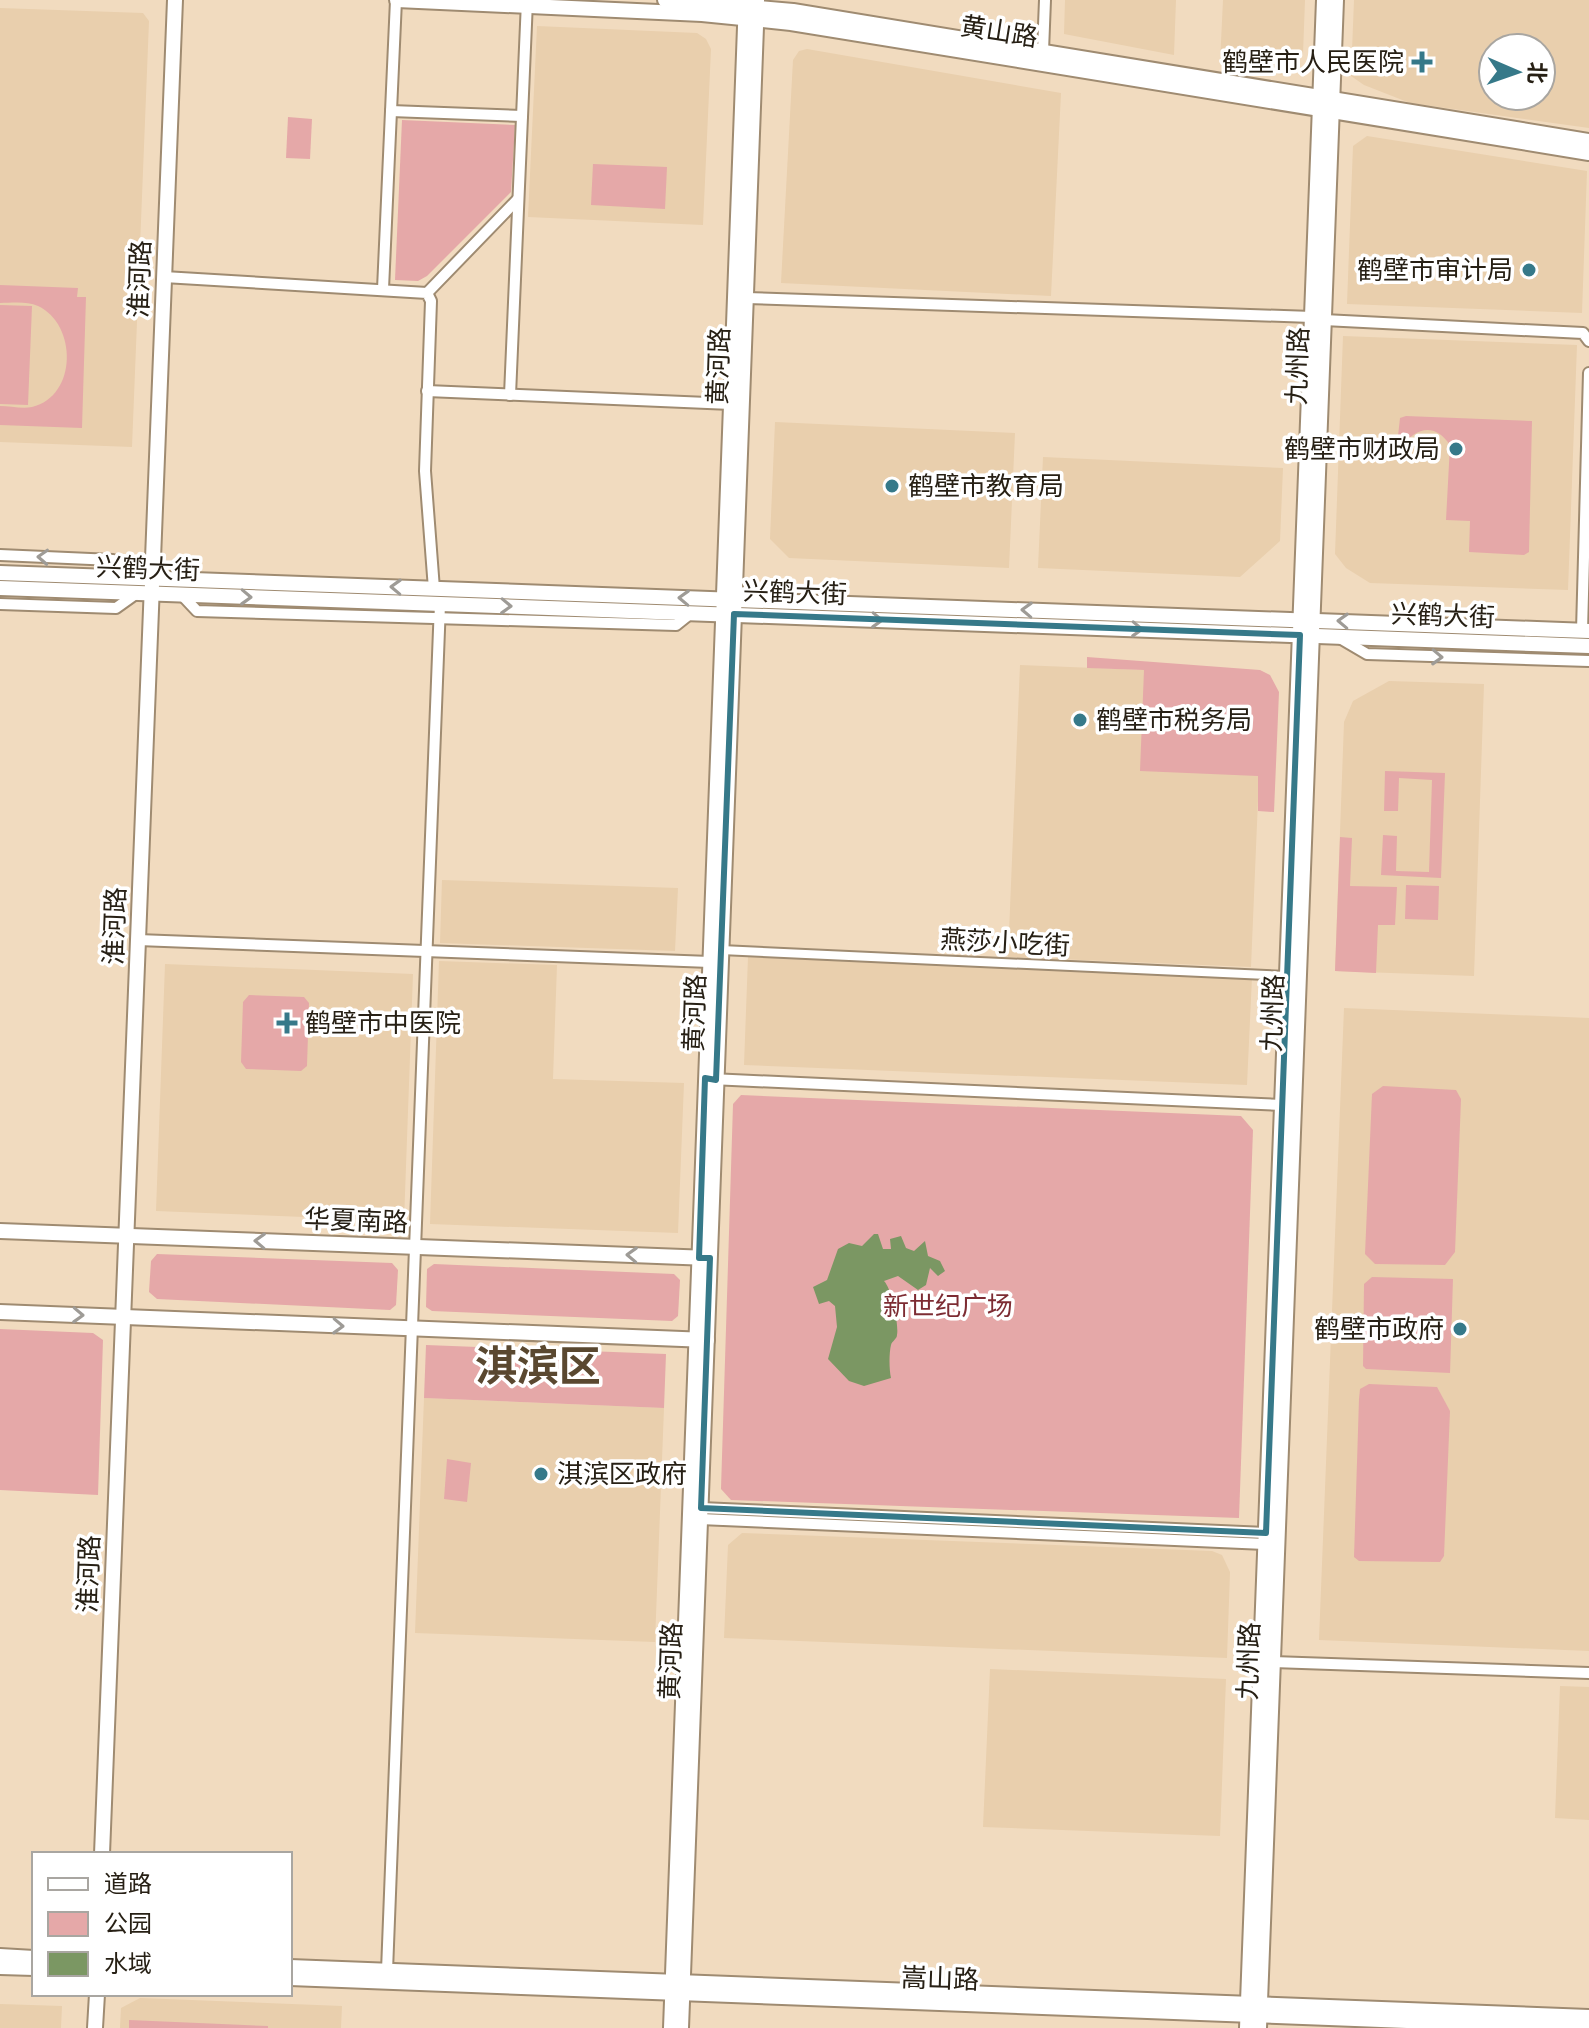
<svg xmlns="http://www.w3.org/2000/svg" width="1589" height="2028" font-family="'Source Sans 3','Noto Sans SC',sans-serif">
	<rect width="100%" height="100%" fill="#f1dbbf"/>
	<!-- built -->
	<g fill="#e9cfad" fill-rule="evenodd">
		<path d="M1065 0H1176L1174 55 1064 34Z"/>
		<path d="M1223 0H1305L1303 54 1283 75 1220 63Z"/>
		<path d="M1354 0H1589V128L1410 103 1364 85 1351 76ZM1493 48H1541V96H1493Z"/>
		<path d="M0 8 143 13 149 21 132 447 0 442Z"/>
		<path d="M537 26 697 33 706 39 711 49 703 225 528 217Z"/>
		<path d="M807 49 1061 93 1051 296 781 283 793 60 799 51Z"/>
		<path d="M1367 136 1587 171 1582 313 1347 304 1353 146Z"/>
		<path d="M1343 336 1577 345 1568 590 1370 583 1346 568 1335 554Z"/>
		<path d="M775 422 1015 433 1009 568 789 558 770 539Z"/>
		<path d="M1043 457 1283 468 1280 541 1240 577 1038 568Z"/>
		<path d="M1020 665 1144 670 1259 776 1251 967 1008 957Z"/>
		<path d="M1389 681 1484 684 1474 976 1335 971 1344 722 1353 701Z"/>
		<path d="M442 880 678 888 675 951 440 943Z"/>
		<path d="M748 957 1252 977 1247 1085 744 1065Z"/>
		<path d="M439 961 557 965 553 1079 684 1083 678 1233 430 1224Z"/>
		<path d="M165 964 413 974 404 1221 156 1211Z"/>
		<path d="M1344 1008 1589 1018V1651L1319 1640Z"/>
		<path d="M424 1398 664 1408 655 1642 415 1633Z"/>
		<path d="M742 1533 1212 1551 1222 1555 1230 1572 1227 1658 724 1638 728 1545Z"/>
		<path d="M990 1669 1226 1679 1220 1836 983 1827Z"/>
		<path d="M1560 1686 1589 1687V1820L1555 1818Z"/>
		<path d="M140 1998 342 2006 341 2028H120L121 2008Z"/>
		<path d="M0 2004 62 2006 61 2028H0Z"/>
	</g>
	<!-- green -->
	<g fill="#e5a8a8">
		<path d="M288 117 312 119 310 159 286 158Z"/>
		<path d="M402 120 515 125 511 192 427 276 418 281 395 280Z"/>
		<path d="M593 164 667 167 665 209 591 205Z"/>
		<path d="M0 285 78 288 77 297H86L82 428 0 425V406C10 406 22 409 32 407 78 396 77 324 38 306 27 301 12 303 0 303Z"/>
		<path d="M0 305 32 306 28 405 0 404Z"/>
		<path d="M1406 416 1532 421 1529 552 1524 555 1469 552 1470 521 1446 520 1450 445C1434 422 1416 428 1401 447L1398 436 1400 418Z"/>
		<path d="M1087 657 1260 670 1270 675 1279 692 1274 812 1258 811V776L1140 771 1144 670 1087 668Z"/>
		<path d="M1385 771 1445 773 1441 878 1381 875 1383 835 1397 836 1396 871 1429 872 1432 780 1399 778 1398 811H1384Z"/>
		<path d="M1340 837 1352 838 1350 886 1397 887 1395 925H1378L1376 973 1335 971Z"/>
		<path d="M1406 885 1439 886 1438 920 1405 919Z"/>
		<path d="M249 995 304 997 309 1003 307 1066 301 1071 246 1069 241 1062 243 1002Z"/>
		<path d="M1383 1086 1456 1090 1461 1099 1455 1252 1445 1265 1375 1264 1365 1254 1372 1094Z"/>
		<path d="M741 1095 1241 1116 1253 1130 1239 1518 731 1500 721 1489 733 1104Z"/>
		<path d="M157 1254 392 1263 398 1270 396 1305 390 1310 157 1299 149 1292 151 1261Z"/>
		<path d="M434 1264 674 1274 680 1280 678 1316 672 1321 432 1311 426 1307 427 1269Z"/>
		<path d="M1372 1277 1453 1279 1450 1373 1366 1369 1363 1366 1364 1284Z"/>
		<path d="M0 1329 93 1333 103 1340 98 1495 0 1490Z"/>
		<path d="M426 1345 666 1354 664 1408 424 1398Z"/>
		<path d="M1369 1384 1437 1387 1450 1411 1444 1556 1440 1562 1359 1561 1354 1557 1359 1399 1360 1389Z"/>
		<path d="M447 1459 471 1463 467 1502 444 1499Z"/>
		<path d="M129 2020 268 2026V2028H129Z"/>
	</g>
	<!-- water -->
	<path fill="#7b9763" d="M874 1234H878L883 1249H891L890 1239 901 1236 906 1248 914 1251 925 1241 928 1256 940 1261 945 1271 938 1276 930 1268 926 1285 918 1290 898 1276 884 1281C892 1289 899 1326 897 1335 897 1339 892 1341 891 1345 889 1353 889 1369 891 1378L864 1386 849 1381 828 1359 837 1327 835 1306 829 1301 819 1304 813 1287 827 1280 838 1249 849 1243 862 1246Z"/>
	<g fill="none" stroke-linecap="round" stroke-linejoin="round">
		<defs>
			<path id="pedestrian" d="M721 950 1287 976"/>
			<g id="minor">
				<path d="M1043 51 1045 0"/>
				<path d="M391 111 522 116"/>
				<path d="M164 277 427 293 431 301 425 471 434 589"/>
				<path d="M383 289 396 0"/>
				<path d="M427 293 518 199"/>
				<path d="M746 298 1312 317"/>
				<path d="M1324 320 1583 333 1589 341"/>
				<path d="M427 391 731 404"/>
				<path d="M510 395 527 1"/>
				<path d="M0 555 113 560 136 578"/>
				<path d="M181 594 197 611 676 625 691 613"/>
				<path d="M0 604 116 608 137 593"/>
				<path d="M1582 631 1589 373"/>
				<path d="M1338 637 1367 654 1589 661"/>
				<path d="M138 940 710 962"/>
				<path d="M711 1079 1282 1105"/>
				<path d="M701 1508 1266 1533"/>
				<path d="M700 1519 1265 1544"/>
				<path d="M1273 1662 1589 1673"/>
				<path d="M387 1971 440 604"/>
			</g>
			<g id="tertiary">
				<path d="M397 0 702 14 791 23 1589 153"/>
				<path d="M665 0 793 11 1589 141"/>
				<path d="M0 1231 709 1258"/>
				<path d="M0 1312 707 1340"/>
				<path d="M102 1854 175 0"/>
				<path d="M0 1956 34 1958"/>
				<path d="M0 1967 34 1968"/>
				<path d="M290 1967 1589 2017"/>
				<path d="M290 1978 1589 2028"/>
				<path d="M95 2028 97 1994"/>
				<path d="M1247 2028 1324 0"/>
				<path d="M1259 2028 1336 0"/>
			</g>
			<g id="secondary">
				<path d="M0 573 1589 631"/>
				<path d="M0 588 1589 646"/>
				<path d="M671 2028 746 0"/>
				<path d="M681 2028 757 0"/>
			</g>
		</defs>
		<!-- pedestrian casing -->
		<use href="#pedestrian" stroke="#9f8b71" stroke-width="12"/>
		<!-- minor casing -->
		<use href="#minor" stroke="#9f8b71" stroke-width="14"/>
		<!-- tertiary casing -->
		<use href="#tertiary" stroke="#9f8b71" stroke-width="18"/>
		<!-- secondary casing -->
		<use href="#secondary" stroke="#9f8b71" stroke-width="18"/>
		<!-- pedestrian -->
		<use href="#pedestrian" stroke="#fff" stroke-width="8"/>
		<!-- minor -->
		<use href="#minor" stroke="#fff" stroke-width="10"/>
		<!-- tertiary -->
		<use href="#tertiary" stroke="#fff" stroke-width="14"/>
		<!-- secondary -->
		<use href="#secondary" stroke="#fff" stroke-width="14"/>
	</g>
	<!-- one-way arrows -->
	<defs><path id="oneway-chevron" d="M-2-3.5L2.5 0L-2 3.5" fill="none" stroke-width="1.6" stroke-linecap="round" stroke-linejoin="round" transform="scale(2)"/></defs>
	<g stroke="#9e9b96">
		<use href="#oneway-chevron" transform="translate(43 557) rotate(-177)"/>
		<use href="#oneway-chevron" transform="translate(396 587) rotate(-178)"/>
		<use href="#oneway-chevron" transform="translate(246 597) rotate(2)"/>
		<use href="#oneway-chevron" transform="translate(684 598) rotate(-178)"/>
		<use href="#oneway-chevron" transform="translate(506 606) rotate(2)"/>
		<use href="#oneway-chevron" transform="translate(1027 610) rotate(-178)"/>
		<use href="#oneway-chevron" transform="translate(877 620) rotate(2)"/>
		<use href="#oneway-chevron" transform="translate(1343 621) rotate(-178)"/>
		<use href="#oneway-chevron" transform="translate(1137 629) rotate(2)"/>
		<use href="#oneway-chevron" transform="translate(1437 657) rotate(2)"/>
		<use href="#oneway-chevron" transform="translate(260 1241) rotate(-178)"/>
		<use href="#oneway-chevron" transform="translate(632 1255) rotate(-178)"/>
		<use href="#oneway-chevron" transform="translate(78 1315) rotate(2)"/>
		<use href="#oneway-chevron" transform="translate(338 1326) rotate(2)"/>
	</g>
	<!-- marked area -->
	<path fill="none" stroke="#367989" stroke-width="6" stroke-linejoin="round" d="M734 614 1300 635 1266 1533 701 1508 710 1258H699L705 1078 716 1080Z"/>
	<!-- markers -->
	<g fill="#367989" stroke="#fff" stroke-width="3">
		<path d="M1418 50h8v8h8v8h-8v8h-8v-8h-8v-8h8z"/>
		<circle cx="1529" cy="270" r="8"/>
		<circle cx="1456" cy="449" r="8"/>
		<circle cx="892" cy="486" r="8"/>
		<circle cx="1080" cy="720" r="8"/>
		<path d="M283 1011h8v8h8v8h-8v8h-8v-8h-8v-8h8z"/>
		<circle cx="1460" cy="1329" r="8"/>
		<circle cx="541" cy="1474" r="8"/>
	</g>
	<g text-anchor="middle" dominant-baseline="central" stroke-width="7" stroke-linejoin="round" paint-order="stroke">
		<!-- street labels -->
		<g font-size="26" fill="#272015" stroke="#fff">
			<text transform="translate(999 32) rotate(9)">黄山路</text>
			<text transform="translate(140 279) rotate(-88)">淮河路</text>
			<text transform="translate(719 366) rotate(-88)">黄河路</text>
			<text transform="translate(1298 366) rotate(-88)">九州路</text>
			<text transform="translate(148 569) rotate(2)">兴鹤大街</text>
			<text transform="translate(795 593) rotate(2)">兴鹤大街</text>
			<text transform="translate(1443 616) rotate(2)">兴鹤大街</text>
			<text transform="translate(115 926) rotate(-88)">淮河路</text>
			<text transform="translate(1005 943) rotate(3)">燕莎小吃街</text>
			<text transform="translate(695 1013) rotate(-88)">黄河路</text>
			<text transform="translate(1273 1013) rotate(-88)">九州路</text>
			<text transform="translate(356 1221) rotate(2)">华夏南路</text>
			<text transform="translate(89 1574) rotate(-88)">淮河路</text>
			<text transform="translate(671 1661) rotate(-88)">黄河路</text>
			<text transform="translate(1249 1661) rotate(-88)">九州路</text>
			<text transform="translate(940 1979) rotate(2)">嵩山路</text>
		</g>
		<!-- poi labels -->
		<g font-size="26" fill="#272015" stroke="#fff" text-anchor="end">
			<text x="1404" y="62">鹤壁市人民医院</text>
			<text x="1513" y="270">鹤壁市审计局</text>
			<text x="1440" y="449">鹤壁市财政局</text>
			<text x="908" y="486" text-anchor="start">鹤壁市教育局</text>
			<text x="1096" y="720" text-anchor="start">鹤壁市税务局</text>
			<text x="305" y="1023" text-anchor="start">鹤壁市中医院</text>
			<text x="1444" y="1329">鹤壁市政府</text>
			<text x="557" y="1474" text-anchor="start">淇滨区政府</text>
		</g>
		<!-- park labels -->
		<g font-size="26" fill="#7d2c33" stroke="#fff">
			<text x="948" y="1306">新世纪广场</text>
		</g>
		<!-- town labels -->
		<g font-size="42" font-weight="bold" fill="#5a4830" stroke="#fff">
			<text x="538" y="1368">淇滨区</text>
		</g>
	</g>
	<!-- legend -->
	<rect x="32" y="1852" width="260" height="144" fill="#ffffff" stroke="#a9a6a1" stroke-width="2"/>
	<rect x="48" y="1878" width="40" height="12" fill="#ffffff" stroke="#a9a6a1" stroke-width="2"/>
	<text x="104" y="1892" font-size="24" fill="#272015">道路</text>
	<rect x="48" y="1912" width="40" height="24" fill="#e5a8a8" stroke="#a9a6a1" stroke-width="2"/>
	<text x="104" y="1932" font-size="24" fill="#272015">公园</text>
	<rect x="48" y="1952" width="40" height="24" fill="#7b9763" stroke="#a9a6a1" stroke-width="2"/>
	<text x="104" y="1972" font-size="24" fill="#272015">水域</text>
	<!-- north arrow -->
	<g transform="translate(1517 72) rotate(92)"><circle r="38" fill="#ffffff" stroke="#a9a6a1" stroke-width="2"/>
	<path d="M0-6L14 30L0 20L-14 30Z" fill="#367989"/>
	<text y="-12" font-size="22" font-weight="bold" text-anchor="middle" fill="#272015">北</text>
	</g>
</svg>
